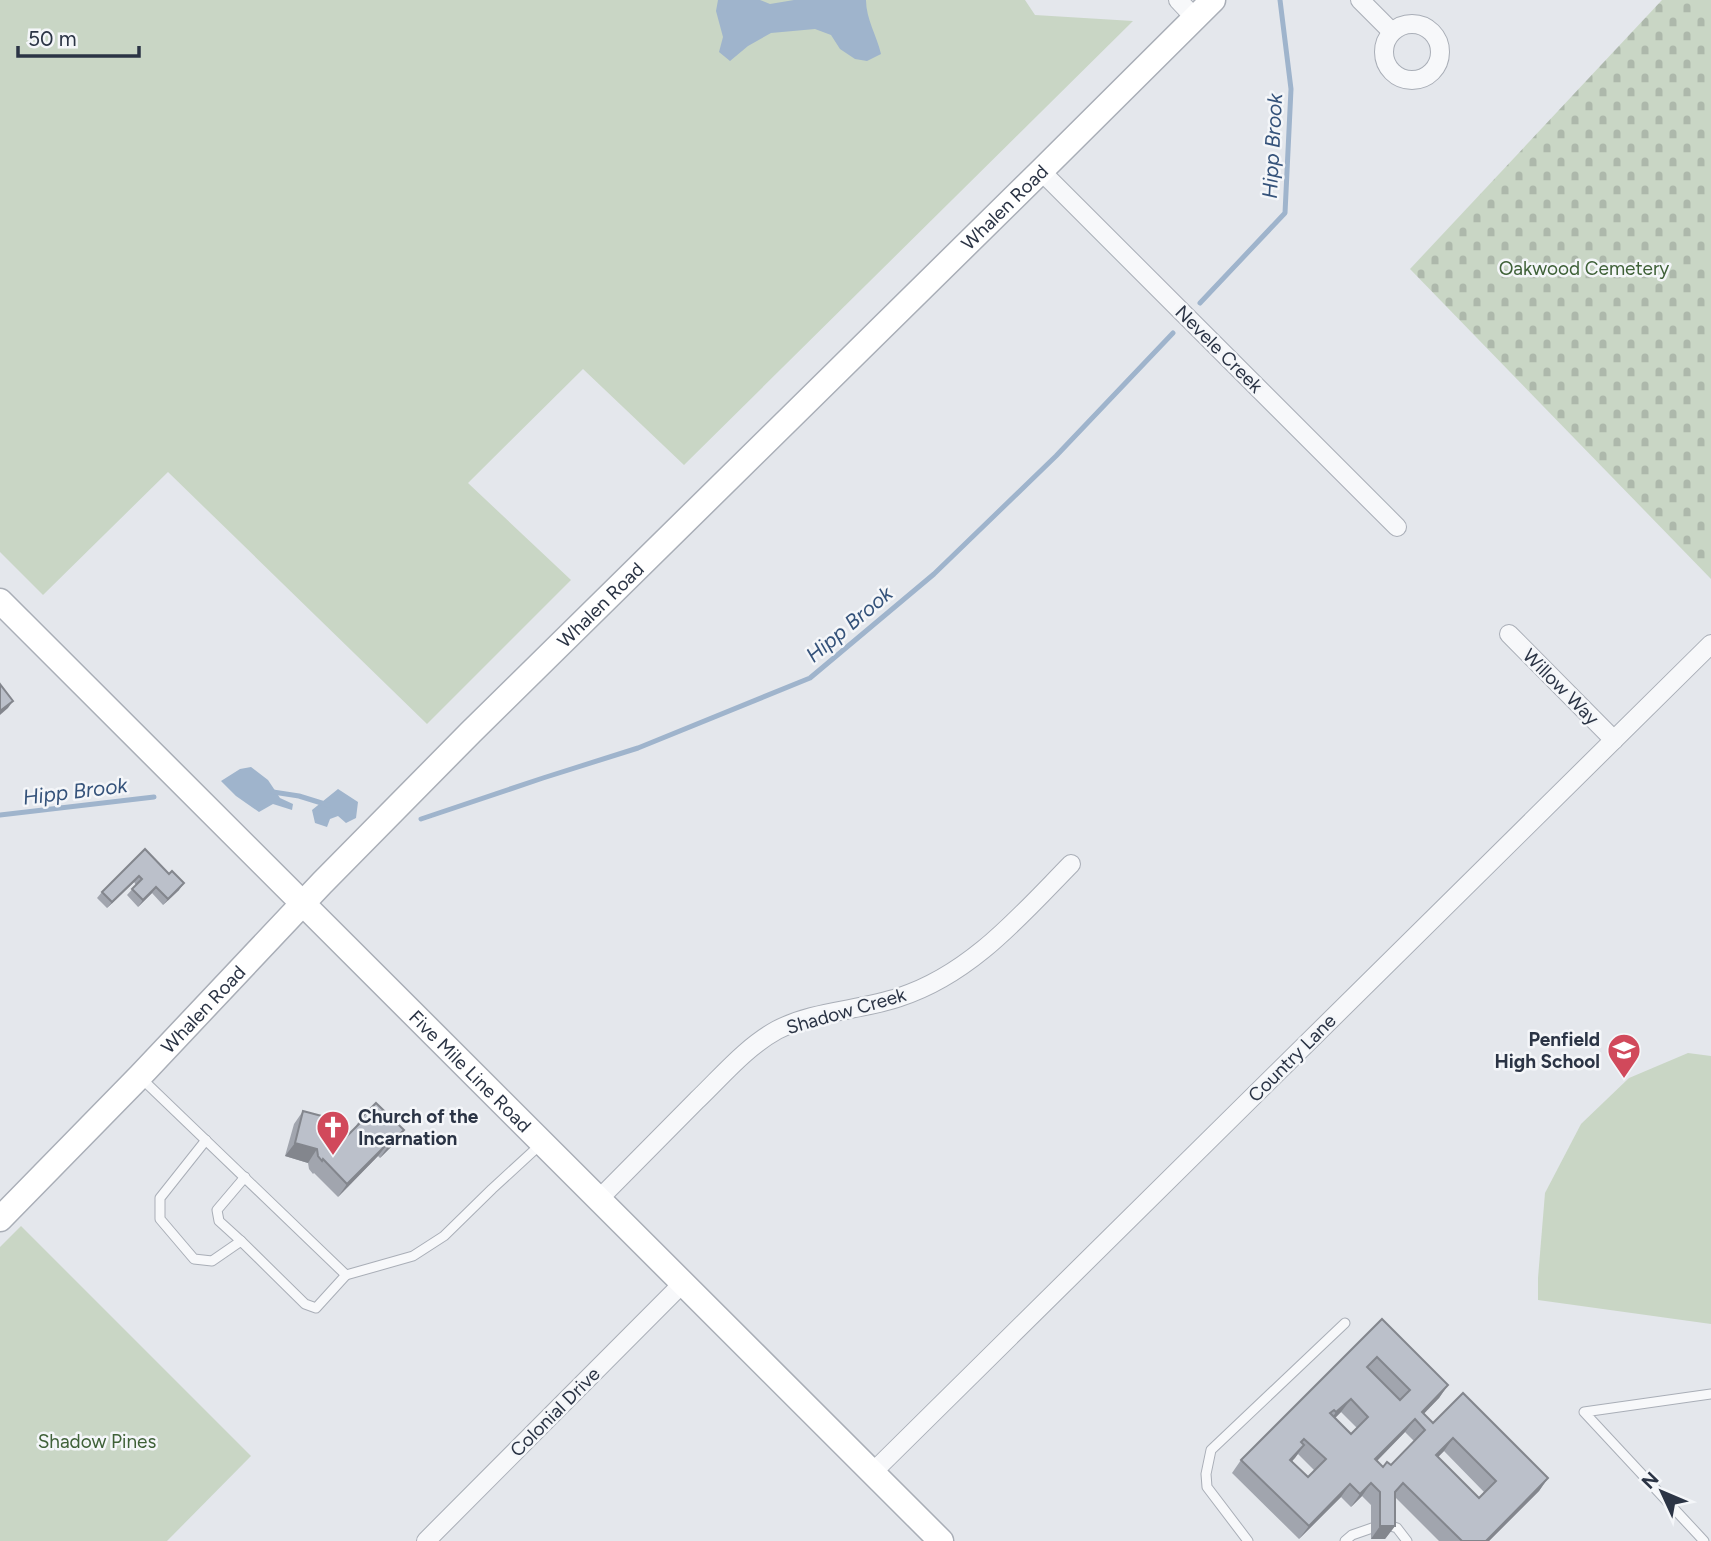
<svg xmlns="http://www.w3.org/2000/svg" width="1711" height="1541" font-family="Figtree,sans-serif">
	<defs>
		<pattern id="cemetery-stones" width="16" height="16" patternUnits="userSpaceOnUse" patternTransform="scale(1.75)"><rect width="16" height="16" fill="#c9d6c5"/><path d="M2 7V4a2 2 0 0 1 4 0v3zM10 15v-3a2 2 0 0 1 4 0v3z" fill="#adb8ab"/></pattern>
	</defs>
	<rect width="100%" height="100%" fill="#e4e7ec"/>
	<!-- green -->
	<g fill="#c9d6c5">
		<path d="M0 0H1025L1035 15 1133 21 684 465 583 369 468 483 571 580 427 724 168 472 43 595 0 552Z"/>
		<path d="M1688 1053 1711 1056V1324L1538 1300V1278L1545 1193 1581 1124 1629 1078Z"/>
		<path d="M21 1226 251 1456 167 1541H0V1247Z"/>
	</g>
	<!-- cemetery -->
	<path fill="url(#cemetery-stones)" d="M1662 0H1711V579L1410 269Z"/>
	<!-- water -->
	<g fill="#9fb4cc">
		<path d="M718 0H760L770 4 794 0H866C866 19 877 36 881 54L867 61 855 59 840 49 831 35 815 29 771 33 748 46 730 61 719 52 723 37 716 11Z"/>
		<path d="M251 767 268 780 280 798 293 804 292 810 273 804 259 812 236 796 221 781 240 769Z"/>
		<path d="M338 789 358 802 356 818 346 823 338 816 330 819 327 827 315 823 312 810Z"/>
	</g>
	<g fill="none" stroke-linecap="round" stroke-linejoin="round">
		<!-- stream -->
		<g stroke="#9fb4cc" stroke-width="5">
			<path d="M1200 303 1285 213 1291 89 1280 0"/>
			<path d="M273 792 299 796 328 805"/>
			<path d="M0 815 154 797"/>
			<path d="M421 819 543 778 638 748 810 678 934 574 1056 456 1173 333"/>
		</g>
		<defs>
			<g id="lane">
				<path d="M141 1078 346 1275 413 1256 444 1236 492 1189 541 1144"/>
				<path d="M206 1140 160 1198V1219L194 1259 212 1261 241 1241 305 1304 316 1308 346 1275"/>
				<path d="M241 1241 219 1221 217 1210 245 1177"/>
				<path d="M1388 1525 1397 1528 1407 1541"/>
				<path d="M1248 1541 1207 1487 1206 1474 1211 1450 1345 1323"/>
				<path d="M1345 1541 1352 1535 1375 1527"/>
				<path d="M1704 1541 1584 1412 1711 1394"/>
			</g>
			<g id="street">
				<path d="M1178 0 1195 18"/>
				<path d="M1360 0 1392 32"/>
				<circle cx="1412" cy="52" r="28"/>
				<path d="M1041 171 1397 527"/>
				<path d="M1509 634 1614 740"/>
				<path d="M599 1199C632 1166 664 1133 697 1100 722 1076 746 1047 777 1030 815 1010 860 1011 900 997 971 974 1021 915 1071 864"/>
				<path d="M872 1473 1711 644"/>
				<path d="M426 1541 683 1283"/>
			</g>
			<g id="secondary">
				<path id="s1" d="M0 601 941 1541"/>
				<path id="s2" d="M0 1219 140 1076 322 883 471 732 1041 171 1213 0"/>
			</g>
		</defs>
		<!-- lane casing -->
		<use href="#lane" stroke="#a9aeb7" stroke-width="11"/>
		<!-- street casing -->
		<use href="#street" stroke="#a9aeb7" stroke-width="20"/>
		<!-- secondary casing -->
		<use href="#secondary" stroke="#a9aeb7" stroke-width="27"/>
		<!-- lane -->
		<use href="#lane" stroke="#f7f8fa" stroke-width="9"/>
		<!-- street -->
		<use href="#street" stroke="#f7f8fa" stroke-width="18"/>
		<!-- secondary -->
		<use href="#secondary" stroke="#fff" stroke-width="24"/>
	</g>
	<!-- wall -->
	<g fill="#a1a5ae" fill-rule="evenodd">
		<path d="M145 849 179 890 163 905 152 893 138 907 127 895 136 885 134 882 107 908 97 898 102 892Z"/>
		<path d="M303 1111 332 1123 346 1137 354 1129 361 1118 404 1130 394 1144 380 1158 378 1156 338 1197 314 1173 313 1174 309 1169 308 1163 285 1156 294 1124Z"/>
		<path d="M1382 1319 1448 1385 1439 1398 1423 1414 1433 1423 1548 1478 1539 1491 1489 1541H1439L1395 1497V1526L1385 1539H1371V1505L1362 1496 1351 1507 1341 1497 1299 1539 1232 1473 1241 1460ZM1341 1412 1357 1428 1351 1434 1335 1418ZM1405 1432 1414 1441 1391 1465 1383 1467 1377 1461ZM1444 1451 1484 1492 1479 1498 1438 1457ZM1298 1454 1315 1471 1308 1477 1292 1461Z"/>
	</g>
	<!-- shaded-wall -->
	<g fill="#83868d">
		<path d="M13 701 8 708 0 715V711Z"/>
		<path d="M139 876 134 882 107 908 112 902Z"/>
		<path d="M184 883 179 890 163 905 168 899Z"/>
		<path d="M156 887 152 893 138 907 143 900Z"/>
		<path d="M404 1130 394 1144 380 1158 389 1145Z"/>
		<path d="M295 1143 317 1149 308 1163 285 1156Z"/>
		<path d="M388 1143 378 1156 338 1197 347 1184Z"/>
		<path d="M1448 1385 1439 1398 1417 1421 1422 1412Z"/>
		<path d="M1351 1399 1341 1412 1327 1426 1336 1412Z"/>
		<path d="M1415 1419 1405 1432 1366 1472 1375 1459Z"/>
		<path d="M1453 1438 1444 1451 1427 1468 1436 1455Z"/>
		<path d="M1304 1445 1295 1458 1281 1473 1290 1460Z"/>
		<path d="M1548 1478 1539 1491 1489 1541H1486Z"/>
		<path d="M1371 1483 1362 1496 1351 1507 1360 1494Z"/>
		<path d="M1350 1484 1341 1497 1299 1539 1309 1526Z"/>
		<path d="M1380 1526H1395L1385 1539H1371Z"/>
	</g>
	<!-- building -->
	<g fill="#bbc0ca" stroke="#83868d" stroke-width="2" fill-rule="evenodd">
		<path d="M0 684 13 701 0 711Z"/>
		<path d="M145 849 169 874 172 871 184 883 168 899 156 887 143 900 132 889 142 879 139 876 112 902 102 892Z"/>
		<path d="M376 1103 404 1130 389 1145 388 1143 347 1184 323 1159 322 1161 318 1156 317 1149 295 1143 303 1111 333 1119 332 1123 346 1137 363 1120 361 1118Z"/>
		<path d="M1382 1319 1448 1385 1422 1412 1433 1423 1463 1393 1548 1478 1486 1541H1462L1403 1483 1395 1492V1526H1380V1492L1371 1483 1360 1494 1350 1484 1309 1526 1241 1460ZM1377 1357 1410 1390 1400 1400 1367 1367ZM1351 1399 1368 1417 1351 1434 1330 1413 1334 1410 1336 1412ZM1415 1419 1425 1430 1391 1465 1387 1462 1383 1467 1375 1459ZM1453 1438 1496 1481 1479 1498 1436 1455ZM1304 1439 1326 1459 1308 1477 1290 1460 1304 1445 1301 1442Z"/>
	</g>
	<!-- icons -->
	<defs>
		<symbol id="school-pin" viewBox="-11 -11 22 30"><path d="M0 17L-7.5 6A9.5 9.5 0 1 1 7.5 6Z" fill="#d1495b" stroke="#f4f6f9"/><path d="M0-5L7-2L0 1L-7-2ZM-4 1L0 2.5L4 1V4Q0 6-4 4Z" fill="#fff"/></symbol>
		<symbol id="church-pin" viewBox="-11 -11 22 30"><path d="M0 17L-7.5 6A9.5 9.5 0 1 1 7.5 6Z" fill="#d1495b" stroke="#f4f6f9"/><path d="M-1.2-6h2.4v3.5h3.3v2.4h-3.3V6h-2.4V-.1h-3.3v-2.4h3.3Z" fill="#fff"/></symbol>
	</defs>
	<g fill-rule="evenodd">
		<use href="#school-pin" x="1605" y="1031" width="38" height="52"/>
		<use href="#church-pin" x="314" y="1108" width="38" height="52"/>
	</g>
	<g text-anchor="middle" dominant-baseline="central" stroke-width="5" stroke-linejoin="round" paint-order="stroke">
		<!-- street labels -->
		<g font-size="19" fill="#2b3445" stroke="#f4f6f9">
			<text stroke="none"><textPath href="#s2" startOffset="1426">Whalen Road</textPath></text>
			<text transform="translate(1219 349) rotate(45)">Nevele Creek</text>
			<text stroke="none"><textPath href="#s2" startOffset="859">Whalen Road</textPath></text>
			<text transform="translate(1561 687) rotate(45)">Willow Way</text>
			<text stroke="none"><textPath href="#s2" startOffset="292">Whalen Road</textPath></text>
			<text transform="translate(846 1011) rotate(-16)">Shadow Creek</text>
			<text transform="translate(1292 1058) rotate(-45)">Country Lane</text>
			<text stroke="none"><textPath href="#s1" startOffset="665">Five Mile Line Road</textPath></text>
			<text transform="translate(555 1412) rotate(-45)">Colonial Drive</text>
		</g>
		<!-- park labels -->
		<g font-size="19" fill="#3f6138" stroke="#f4f6f9">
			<text x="1584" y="268">Oakwood Cemetery</text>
			<text x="97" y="1441">Shadow Pines</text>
		</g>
		<!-- poi labels -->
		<g font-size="19" font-weight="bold" fill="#2b3445" stroke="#f4f6f9" text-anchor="end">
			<text x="1600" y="1039">Penfield<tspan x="1600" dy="22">High School</tspan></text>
			<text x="358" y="1116" text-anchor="start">Church of the<tspan x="358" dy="22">Incarnation</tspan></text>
		</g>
		<!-- water labels -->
		<g font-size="21" font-style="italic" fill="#34527a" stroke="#f4f6f9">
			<text transform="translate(1272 146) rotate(-87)">Hipp Brook</text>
			<text transform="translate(849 624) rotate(-40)">Hipp Brook</text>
			<text transform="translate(75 791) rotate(-7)">Hipp Brook</text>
		</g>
	</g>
	<!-- north arrow -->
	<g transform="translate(1662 1492) rotate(314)" stroke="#f4f6f9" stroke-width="5" paint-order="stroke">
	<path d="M0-5L12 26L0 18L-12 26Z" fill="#2b3445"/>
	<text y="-10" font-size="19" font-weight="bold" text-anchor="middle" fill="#2b3445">N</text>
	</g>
	<!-- scale -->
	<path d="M18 46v10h121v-10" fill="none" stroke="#2b3445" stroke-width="3.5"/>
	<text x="28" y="46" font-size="21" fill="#2b3445" stroke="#f4f6f9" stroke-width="5" paint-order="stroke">50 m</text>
</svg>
